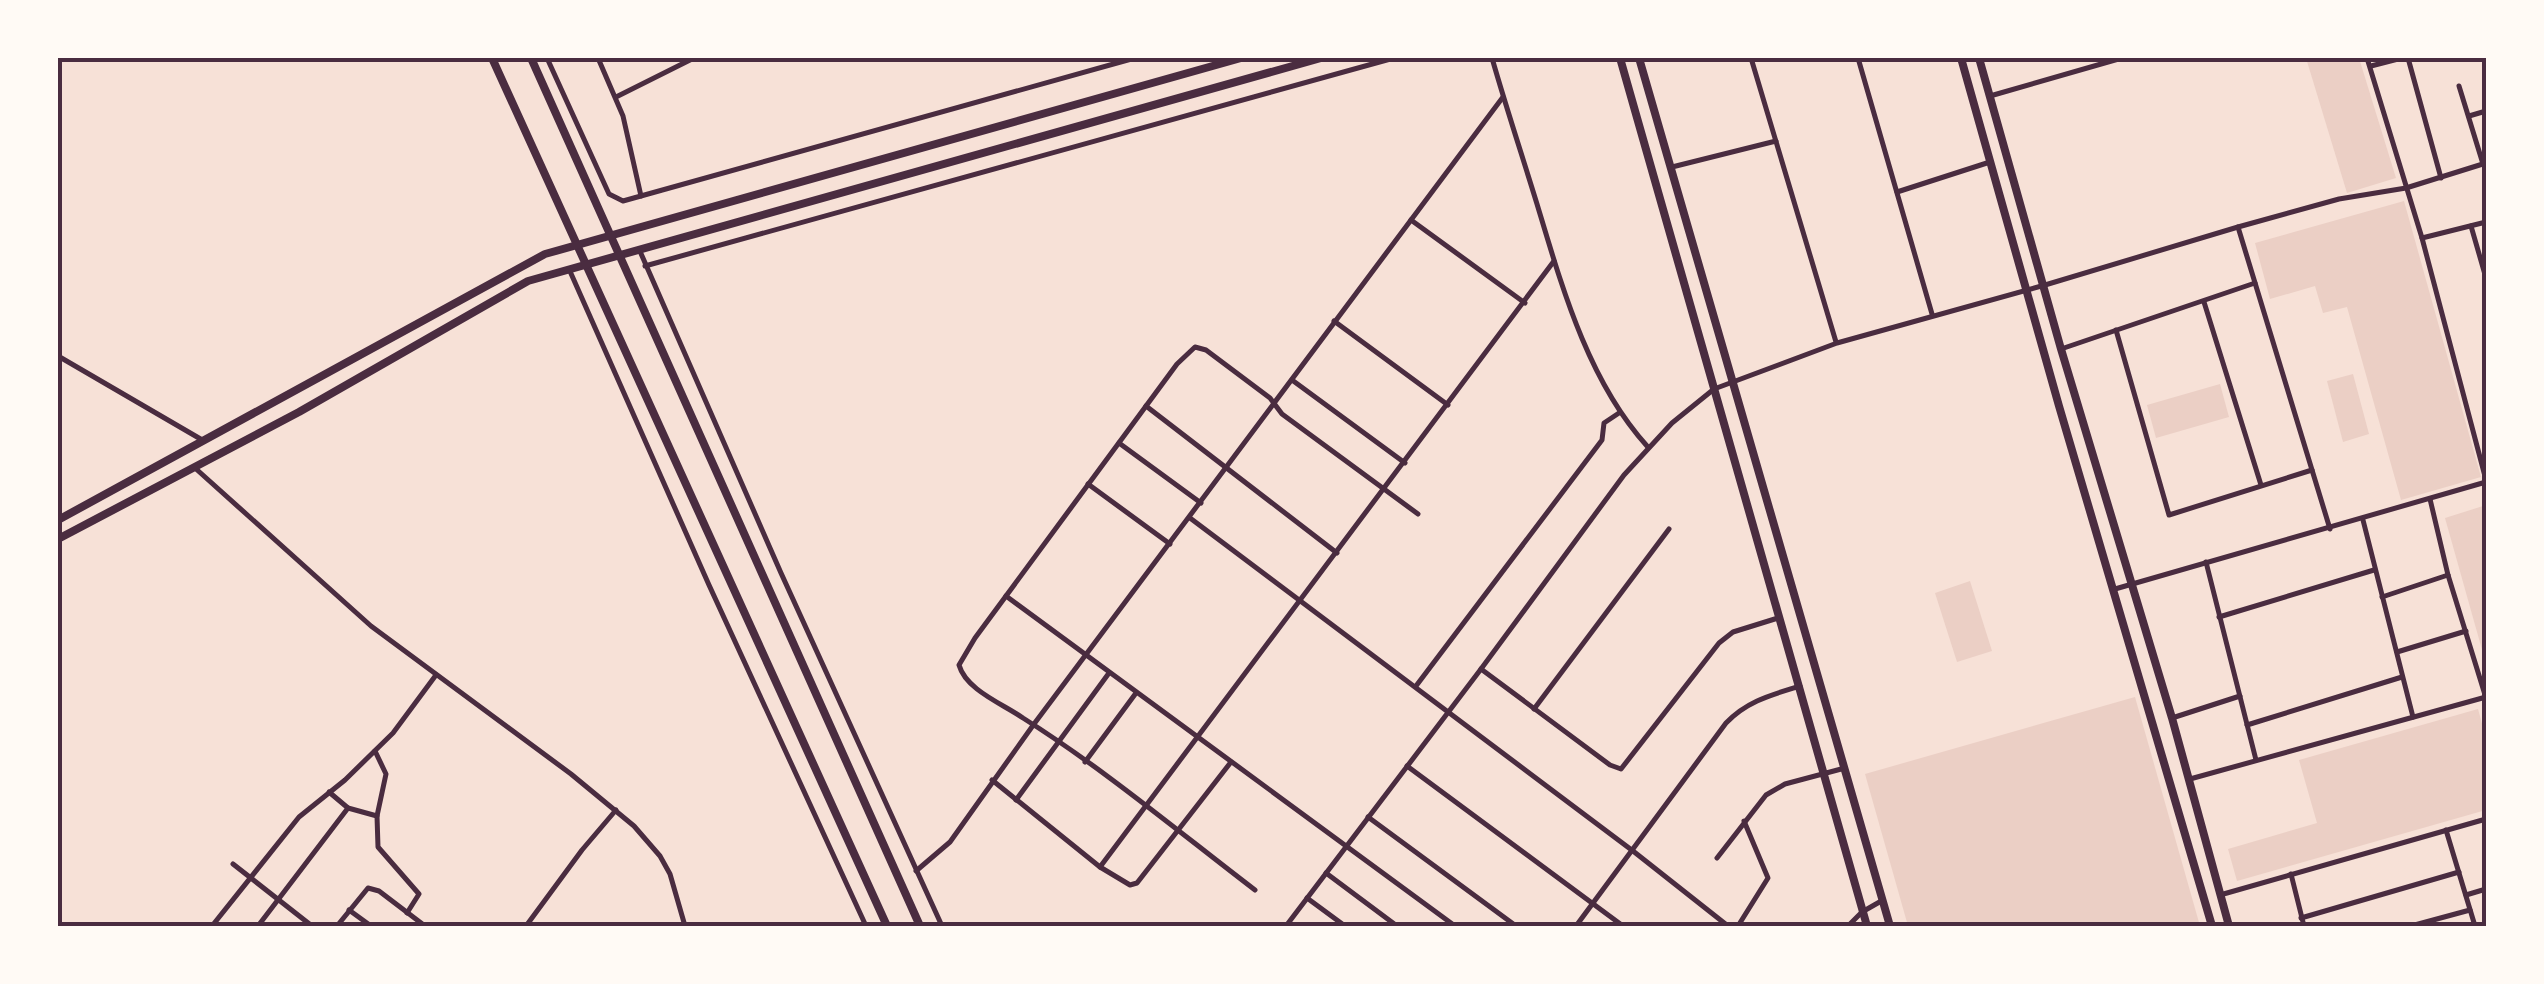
<svg xmlns="http://www.w3.org/2000/svg" width="2544" height="984" font-family="'Asap Condensed',sans-serif">
	<rect width="100%" height="100%" fill="#f7e1d7"/>
	<!-- green -->
	<g fill="#ebcfc5">
		<path d="M2306 58H2359L2396 178 2347 193Z"/>
		<path d="M2404 201 2481 477 2401 500 2347 307 2323 313 2315 286 2270 299 2255 243Z"/>
		<path d="M2353 374 2369 434 2343 442 2327 381Z"/>
		<path d="M2220 384 2229 417 2156 438 2147 405Z"/>
		<path d="M2483 506 2486 517V664L2445 518Z"/>
		<path d="M1970 581 1992 651 1957 662 1935 593Z"/>
		<path d="M2135 697 2200 926H1908L1865 774Z"/>
		<path d="M2478 709 2486 738V810L2237 881 2228 849 2317 823 2299 760Z"/>
	</g>
	<g fill="none" stroke-linecap="round" stroke-linejoin="round">
		<!-- minor -->
		<g stroke="#4a2c40" stroke-width="5">
			<path d="M547 58 609 194 623 201 1135 58"/>
			<path d="M598 58 623 116 641 196"/>
			<path d="M1492 58C1506 107 1522 155 1537 204 1562 287 1588 381 1647 446"/>
			<path d="M1751 58 1836 342"/>
			<path d="M1858 58 1932 314"/>
			<path d="M2367 58 2422 238 2486 480"/>
			<path d="M2408 58 2441 178"/>
			<path d="M2371 66 2402 58"/>
			<path d="M2459 86 2483 164"/>
			<path d="M1990 96 2122 58"/>
			<path d="M616 97 694 58"/>
			<path d="M2469 116 2486 111"/>
			<path d="M1672 167 1776 141"/>
			<path d="M1897 192 1990 162"/>
			<path d="M1411 220 1525 303"/>
			<path d="M2471 226 2486 278"/>
			<path d="M2238 227 2330 529"/>
			<path d="M2422 238 2486 222"/>
			<path d="M639 249 781 573 942 926"/>
			<path d="M645 266 1394 58"/>
			<path d="M569 269 709 585 866 926"/>
			<path d="M2204 302 2261 485"/>
			<path d="M1334 321 1448 405"/>
			<path d="M2116 330 2169 515 2312 470"/>
			<path d="M2061 349 2255 283"/>
			<path d="M58 356 204 441"/>
			<path d="M1292 380 1405 463"/>
			<path d="M1146 406 1337 553"/>
			<path d="M1119 443 1201 503"/>
			<path d="M195 468 371 626 571 774 634 826 660 856 670 874 685 926"/>
			<path d="M1088 484 1170 544"/>
			<path d="M2430 499 2448 575 2486 698"/>
			<path d="M1190 518 1633 851 1728 926"/>
			<path d="M2363 520 2413 717"/>
			<path d="M2206 562 2256 760"/>
			<path d="M2115 589 2486 482"/>
			<path d="M1006 596 1455 926"/>
			<path d="M2382 597 2448 575"/>
			<path d="M2219 617 2374 570"/>
			<path d="M2397 652 2466 631"/>
			<path d="M1481 669 1610 765 1621 769 1719 643 1733 632 1778 618"/>
			<path d="M1416 686 1602 440 1604 423 1619 413"/>
			<path d="M1534 709 1669 529"/>
			<path d="M2172 718 2240 696"/>
			<path d="M2247 725 2402 677"/>
			<path d="M375 751 386 774 377 816 378 847 419 894 407 913"/>
			<path d="M1085 762 1136 693"/>
			<path d="M1407 766 1623 926"/>
			<path d="M2190 779 2486 697"/>
			<path d="M992 780 1100 867 1130 885 1137 883 1231 762"/>
			<path d="M329 792 348 808 377 816"/>
			<path d="M1016 800 1109 673"/>
			<path d="M1368 817 1516 926"/>
			<path d="M2446 830 2475 926"/>
			<path d="M1717 858 1766 795 1785 784 1845 768"/>
			<path d="M233 864 312 926"/>
			<path d="M1100 867 1554 261"/>
			<path d="M916 871 950 842 1034 724 1503 97"/>
			<path d="M1326 873 1397 926"/>
			<path d="M2291 874 2304 926"/>
			<path d="M1255 890C1179 832 1104 769 1023 718 1003 704 966 690 959 665L975 638 1177 364 1195 347 1206 350 1270 398 1282 414 1418 514"/>
			<path d="M2220 895 2486 819"/>
			<path d="M2466 895 2486 889"/>
			<path d="M1307 898 1345 926"/>
			<path d="M349 910 371 926"/>
			<path d="M2301 918 2459 872"/>
			<path d="M212 926 299 817 345 780 393 733 436 675"/>
			<path d="M258 926 348 808"/>
			<path d="M337 926 368 888 379 891 425 926"/>
			<path d="M526 926 582 850 616 810"/>
			<path d="M1286 926 1481 669 1624 475 1672 423 1714 389 1837 343 2045 285 2238 227 2339 199 2406 188 2486 163"/>
			<path d="M1576 926 1726 723C1747 701 1771 695 1800 686"/>
			<path d="M1738 926 1768 878 1744 821"/>
			<path d="M1848 926 1862 912 1883 900"/>
			<path d="M2411 926 2470 910"/>
		</g>
		<!-- tertiary -->
		<g stroke="#4a2c40" stroke-width="8">
			<path d="M492 58 887 926"/>
			<path d="M531 58 920 926"/>
			<path d="M1620 58 1867 926"/>
			<path d="M1639 58 1890 926"/>
			<path d="M1961 58 2059 406 2212 926"/>
			<path d="M1979 58 2061 349 2172 718 2229 926"/>
		</g>
		<!-- secondary -->
		<g stroke="#4a2c40" stroke-width="8">
			<path d="M58 520 545 254 1241 58"/>
			<path d="M58 539 299 412 528 281 1321 58"/>
		</g>
	</g>
	<!-- border -->
	<rect width="2544" height="984" fill="none" stroke="#fffaf5" stroke-width="120"/>
	<rect x="60" y="60" width="2424" height="864" fill="none" stroke="#4a2c40" stroke-width="4"/>
</svg>
